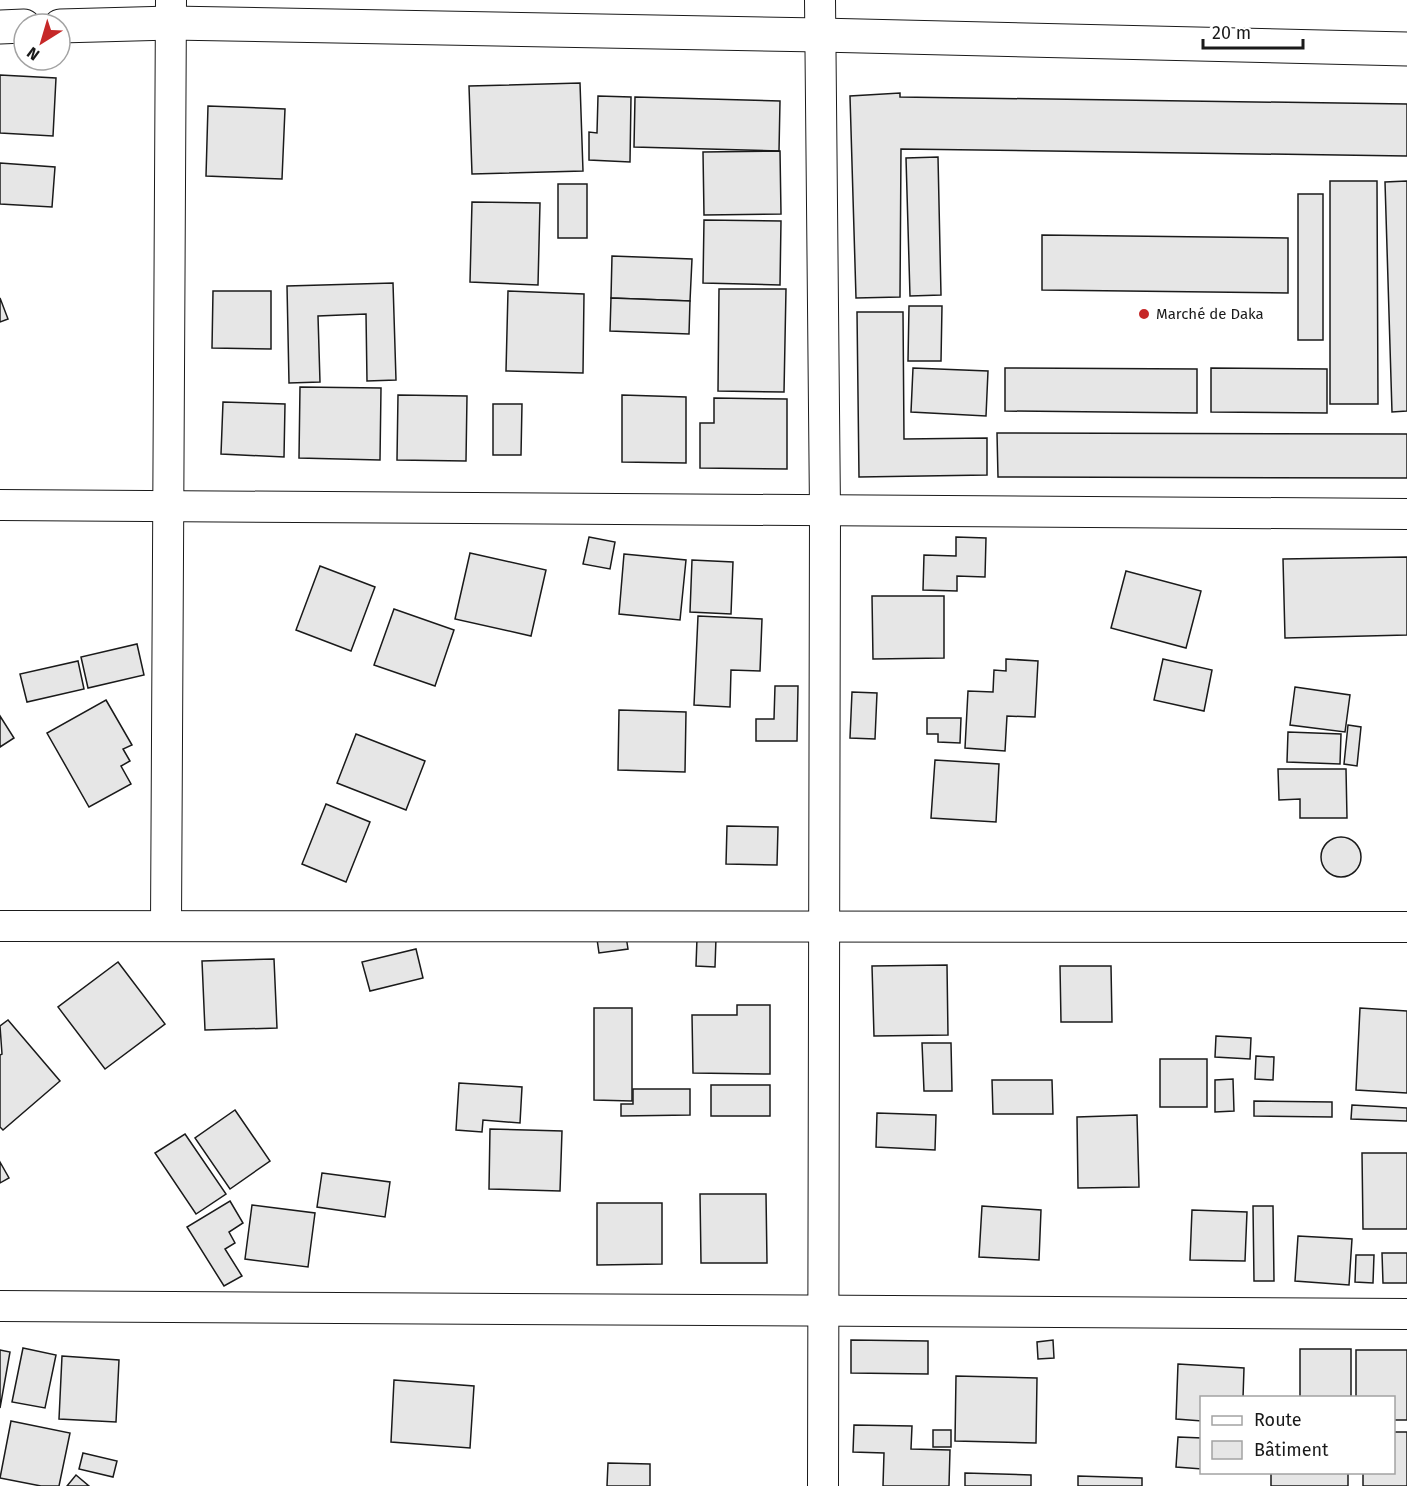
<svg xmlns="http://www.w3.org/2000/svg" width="1407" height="1486" font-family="'Fira Sans',sans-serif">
	<rect width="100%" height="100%" fill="#fff"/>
	<!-- building -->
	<g fill="#e6e6e6" stroke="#1a1a1a" stroke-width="1.5">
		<path d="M0 75 56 78 53 136 0 133Z"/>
		<path d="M580 83 583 171 472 174 469 86Z"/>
		<path d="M900 93V97L1407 104V156L901 149 900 297 856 298 850 96Z"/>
		<path d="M598 96 631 97 630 162 589 160V132L597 133Z"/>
		<path d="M635 97 780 101 779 151 634 147Z"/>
		<path d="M208 106 285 109 282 179 206 176Z"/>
		<path d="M780 151 781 214 704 215 703 152Z"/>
		<path d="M938 157 941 295 910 296 906 158Z"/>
		<path d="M0 163 55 167 52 207 0 204Z"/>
		<path d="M1330 181H1377L1378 404H1330Z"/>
		<path d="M1407 181V411L1392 412 1385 182Z"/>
		<rect x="558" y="184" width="29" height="54"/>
		<rect x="1298" y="194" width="25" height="146"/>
		<path d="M472 202 540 203 538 285 470 282Z"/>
		<path d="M704 220 781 221 780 285 703 283Z"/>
		<path d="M1042 235 1288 238V293L1042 290Z"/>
		<path d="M612 256 692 259 690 301 611 298Z"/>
		<path d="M393 283 396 380 367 381 366 314 318 316 320 382 289 383 287 286Z"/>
		<path d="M719 289H786L784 392 718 391Z"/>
		<path d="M213 291H271V349L212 348Z"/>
		<path d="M508 291 584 294 583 373 506 371Z"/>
		<path d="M0 298 8 319 0 322Z"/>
		<path d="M611 298 690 301 689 334 610 331Z"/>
		<path d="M909 306H942L941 361H908Z"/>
		<path d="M857 312H903L904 439 987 438V475L859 477Z"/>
		<path d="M913 368 988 371 986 416 911 412Z"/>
		<path d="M1005 368 1197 369V413L1005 411Z"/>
		<path d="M1211 368 1327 369V413L1211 412Z"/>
		<path d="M300 387 381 388 380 460 299 458Z"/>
		<path d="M398 395 467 396 466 461 397 460Z"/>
		<path d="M622 395 686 397V463L622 462Z"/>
		<path d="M714 398 787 399V469L700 468V423H714Z"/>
		<path d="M223 402 285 404 284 457 221 454Z"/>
		<path d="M493 404H522L521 455H493Z"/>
		<path d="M997 433 1407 434V478L998 477Z"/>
		<path d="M589 537 615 542 610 569 583 564Z"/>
		<path d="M956 537 986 538 985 577 957 576V591L923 590 924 555 956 556Z"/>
		<path d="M470 553 546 570 531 636 455 619Z"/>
		<path d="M624 554 686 560 680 620 619 614Z"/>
		<path d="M1407 557V635L1285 638 1283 559Z"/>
		<path d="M692 560 733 562 731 614 690 612Z"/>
		<path d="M320 566 375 587 351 651 296 630Z"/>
		<path d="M1126 571 1201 591 1186 648 1111 628Z"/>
		<path d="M872 596H944V658L873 659Z"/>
		<path d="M394 609 454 630 435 686 374 665Z"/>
		<path d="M698 616 762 619 760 671 731 670 730 707 694 705Z"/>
		<path d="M137 644 144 675 88 688 81 657Z"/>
		<path d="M1006 659 1038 661 1035 717 1007 716 1005 751 965 748 968 691 993 692 994 670 1006 671Z"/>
		<path d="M1163 659 1212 670 1204 711 1154 700Z"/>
		<path d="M78 661 84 689 27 702 20 674Z"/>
		<path d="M775 686H798L797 741H756V719H774Z"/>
		<path d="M1295 687 1350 695 1345 732 1290 725Z"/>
		<path d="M852 692 877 693 875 739 850 738Z"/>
		<path d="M106 700 132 745 123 749 130 761 121 766 131 784 89 807 47 733Z"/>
		<path d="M619 710 686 712 685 772 618 770Z"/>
		<path d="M0 716 14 738 0 747Z"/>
		<path d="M927 718H961L960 743 938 742V734H927Z"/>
		<path d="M1348 725 1361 727 1357 766 1344 764Z"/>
		<path d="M1288 732 1341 734 1340 764 1287 762Z"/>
		<path d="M356 734 425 761 406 810 337 783Z"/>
		<path d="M935 760 999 764 996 822 931 818Z"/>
		<path d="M1278 769H1346L1347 818H1300V799L1279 800Z"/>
		<path d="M326 804 370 822 346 882 302 864Z"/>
		<path d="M727 826 778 827 777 865 726 864Z"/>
		<circle cx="1341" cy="857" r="20"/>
		<path d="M626 936 628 949 599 953 597 939Z"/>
		<path d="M697 938H716L715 967 696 966Z"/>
		<path d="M416 949 423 978 370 991 362 962Z"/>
		<path d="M274 959 277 1028 205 1030 202 961Z"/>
		<path d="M118 962 165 1024 105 1069 58 1007Z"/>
		<path d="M947 965 948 1035 874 1036 872 966Z"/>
		<path d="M1060 966H1111L1112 1022H1061Z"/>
		<path d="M737 1005H770V1074L693 1073 692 1015H737Z"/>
		<path d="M594 1008H632V1101L594 1100Z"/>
		<path d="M1360 1008 1407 1011V1093L1356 1090Z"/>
		<path d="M8 1020 60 1081 3 1130 0 1127V1055L2 1054 0 1026Z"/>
		<path d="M1216 1036 1251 1038 1250 1059 1215 1057Z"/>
		<path d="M922 1043H951L952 1091H924Z"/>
		<path d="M1256 1056 1274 1057 1273 1080 1255 1079Z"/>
		<rect x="1160" y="1059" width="47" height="48"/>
		<path d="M1233 1079 1234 1111 1215 1112V1080Z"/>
		<path d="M992 1080H1052L1053 1114H993Z"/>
		<path d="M459 1083 522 1087 520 1123 483 1120 482 1132 456 1130Z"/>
		<rect x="711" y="1085" width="59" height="31"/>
		<path d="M633 1089H690V1115L621 1116V1104H633Z"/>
		<path d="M1254 1101 1332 1102V1117L1254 1116Z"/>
		<path d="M1352 1105 1407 1108V1121L1351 1119Z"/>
		<path d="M235 1110 270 1161 230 1189 195 1138Z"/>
		<path d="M877 1113 936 1115 935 1150 876 1147Z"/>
		<path d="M1137 1115 1139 1187 1078 1188 1077 1117Z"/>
		<path d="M490 1129 562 1131 560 1191 489 1189Z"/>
		<path d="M185 1134 226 1194 196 1214 155 1153Z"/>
		<path d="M1362 1153H1407V1229H1363Z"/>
		<path d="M0 1162 9 1178 0 1183Z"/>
		<path d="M322 1173 390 1182 385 1217 317 1207Z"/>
		<path d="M700 1194H766L767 1263H701Z"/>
		<path d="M230 1201 243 1223 229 1232 235 1243 225 1249 242 1276 224 1286 187 1227Z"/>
		<path d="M597 1203H662V1264L597 1265Z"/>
		<path d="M252 1205 315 1213 308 1267 245 1259Z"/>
		<path d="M982 1206 1041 1210 1039 1260 979 1257Z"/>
		<path d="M1253 1206H1273L1274 1281H1254Z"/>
		<path d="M1192 1210 1247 1212 1245 1261 1190 1260Z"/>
		<path d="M1298 1236 1352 1239 1349 1285 1295 1281Z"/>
		<path d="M1382 1253H1407V1283H1383Z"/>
		<path d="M1356 1255H1374L1373 1283 1355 1282Z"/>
		<path d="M851 1340 928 1341V1374L851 1373Z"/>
		<path d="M1053 1340 1054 1358 1038 1359 1037 1342Z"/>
		<path d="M23 1348 56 1355 45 1408 12 1402Z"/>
		<rect x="1300" y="1349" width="51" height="49"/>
		<path d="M0 1350 10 1352 0 1408Z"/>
		<path d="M1356 1350H1407V1420H1394V1398H1356Z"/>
		<path d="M62 1356 119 1360 116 1422 59 1419Z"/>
		<path d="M1178 1364 1244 1368 1243 1398H1202V1421L1176 1419Z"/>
		<path d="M956 1376 1037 1378 1036 1443 955 1441Z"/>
		<path d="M394 1380 474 1386 470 1448 391 1442Z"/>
		<path d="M11 1421 70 1433 59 1486H41L0 1478Z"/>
		<path d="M854 1425 912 1426 911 1449 950 1450 949 1486H883L884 1453 853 1452Z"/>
		<rect x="933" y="1430" width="18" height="17"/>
		<path d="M1394 1432H1407V1486H1363V1472H1394Z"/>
		<path d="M1178 1437 1202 1438V1469L1176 1467Z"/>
		<path d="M83 1453 117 1461 113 1477 79 1469Z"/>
		<path d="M608 1463 650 1464V1486H607Z"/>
		<rect x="1271" y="1472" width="77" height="14"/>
		<path d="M965 1473 1031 1475V1486H965Z"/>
		<path d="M76 1475 89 1486H67Z"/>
		<path d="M1078 1476 1142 1478V1486H1078Z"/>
	</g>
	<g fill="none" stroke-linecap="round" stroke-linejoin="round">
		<defs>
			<g id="minor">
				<path d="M820 0 825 511 823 1486"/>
				<path d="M0 505 1407 514"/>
				<path d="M166 925 171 0"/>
				<path d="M0 926 1407 927"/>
				<path d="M0 1306 1407 1314"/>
			</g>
			<g id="primary">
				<path d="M60 26 171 23 820 35 1407 49"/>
				<path d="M0 27 24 26"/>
			</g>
		</defs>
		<!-- minor casing -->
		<use href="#minor" stroke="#1a1a1a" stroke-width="32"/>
		<!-- primary casing -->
		<use href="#primary" stroke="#1a1a1a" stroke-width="35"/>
		<!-- minor -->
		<use href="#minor" stroke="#fff" stroke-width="30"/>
		<!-- primary -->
		<use href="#primary" stroke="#fff" stroke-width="33"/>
	</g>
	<!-- markers -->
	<circle fill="#c62828" stroke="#fff" stroke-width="2" cx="1144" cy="314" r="6"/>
	<g text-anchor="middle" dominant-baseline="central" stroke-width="4.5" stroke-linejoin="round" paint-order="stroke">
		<!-- poi labels -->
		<g font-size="15" fill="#1a1a1a" stroke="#fff" text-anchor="start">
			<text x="1156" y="314">Marché de Daka</text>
		</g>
	</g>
	<!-- legend -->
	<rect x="1200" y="1396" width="195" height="78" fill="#ffffff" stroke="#a3a3a3" stroke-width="1.5"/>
	<rect x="1212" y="1416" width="30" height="9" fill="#ffffff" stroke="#a3a3a3" stroke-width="1.5"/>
	<text x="1254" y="1426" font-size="18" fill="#1a1a1a">Route</text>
	<rect x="1212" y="1441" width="30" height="18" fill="#e6e6e6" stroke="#a3a3a3" stroke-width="1.5"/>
	<text x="1254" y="1456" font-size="18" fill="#1a1a1a">Bâtiment</text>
	<!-- north arrow -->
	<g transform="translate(42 42) rotate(217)"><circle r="28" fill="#ffffff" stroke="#a3a3a3" stroke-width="1.5"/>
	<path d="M0-4.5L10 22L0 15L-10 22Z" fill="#c62828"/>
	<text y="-9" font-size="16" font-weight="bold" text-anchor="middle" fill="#1a1a1a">N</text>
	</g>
	<!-- scale -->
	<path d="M1203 39v9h100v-9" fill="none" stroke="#1a1a1a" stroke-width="3"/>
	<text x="1212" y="39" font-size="18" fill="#1a1a1a" stroke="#ffffff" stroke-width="4.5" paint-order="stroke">20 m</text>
</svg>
